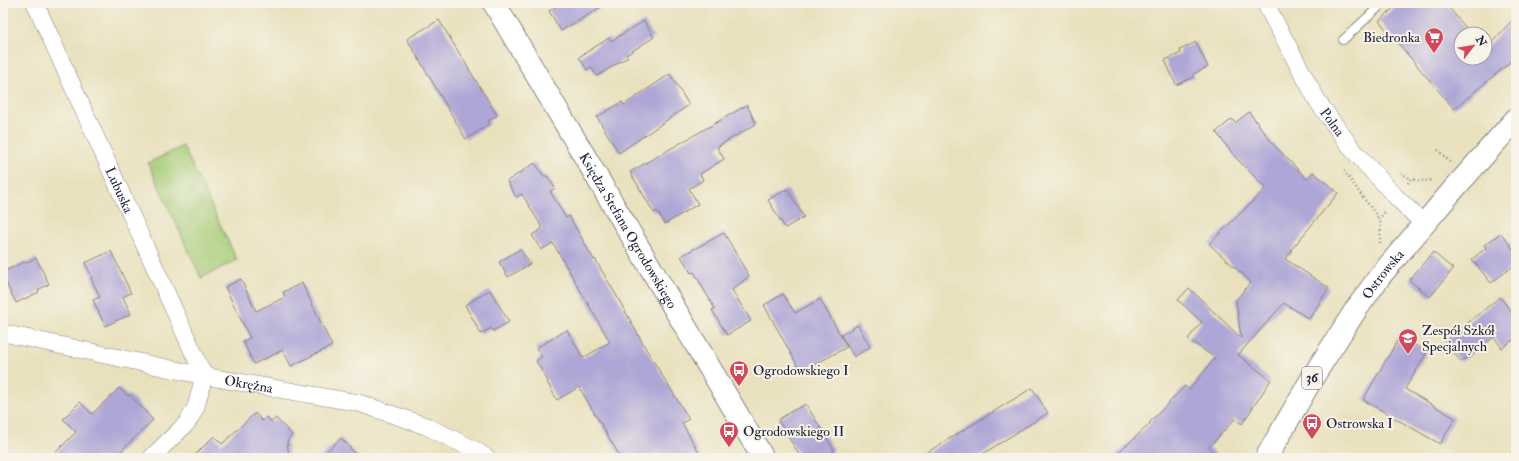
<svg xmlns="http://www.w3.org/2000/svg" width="1519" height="461" font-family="'IM FELL Double Pica',serif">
	<rect width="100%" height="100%" fill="#f7f3e8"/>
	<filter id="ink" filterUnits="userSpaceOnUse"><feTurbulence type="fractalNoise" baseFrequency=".025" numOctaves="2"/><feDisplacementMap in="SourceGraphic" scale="8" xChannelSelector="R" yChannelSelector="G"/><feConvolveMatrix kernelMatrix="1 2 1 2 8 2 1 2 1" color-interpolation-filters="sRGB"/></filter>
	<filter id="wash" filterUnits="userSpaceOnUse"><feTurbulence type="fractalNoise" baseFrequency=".012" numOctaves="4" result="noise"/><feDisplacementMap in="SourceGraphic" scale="16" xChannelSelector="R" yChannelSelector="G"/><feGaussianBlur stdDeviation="0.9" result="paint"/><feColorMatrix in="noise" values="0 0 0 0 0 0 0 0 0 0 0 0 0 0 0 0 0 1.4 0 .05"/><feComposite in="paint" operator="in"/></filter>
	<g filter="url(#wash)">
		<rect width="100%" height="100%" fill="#e9e1be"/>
		<!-- green -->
		<path fill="#a6cc77" stroke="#647759" d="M183 146 237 260 201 278 148 163Z"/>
		<g id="blocks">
			<!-- building -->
			<g fill="#aea6d6">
				<path d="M561 3H608L561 31 549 11Z"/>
				<path d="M1399 3H1445L1471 34H1461V58H1485V50L1516 16V54L1508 64 1454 109 1379 21Z"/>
				<path d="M439 20 497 115 488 121 490 124 466 139 407 39Z"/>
				<path d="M644 21 654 37 626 55 628 57 597 76 591 67 587 70 579 57 609 38 611 41Z"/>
				<path d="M1196 42 1208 67 1193 74 1194 77 1176 85 1165 60 1181 53 1180 50Z"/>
				<path d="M670 74 689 105 619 153 597 117 622 102 624 105Z"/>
				<path d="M747 105 756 124 717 147 724 159 700 174 703 180 689 189 698 204 665 224 657 211 654 213 630 172Z"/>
				<path d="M1249 112 1274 145 1307 179 1313 172 1338 193 1291 250 1292 251 1285 259 1329 288 1309 319 1284 303 1238 355 1271 380 1242 424 1235 419 1209 447 1218 458H1112L1150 424 1149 423 1185 386 1189 390 1215 358 1188 339 1202 322 1178 300 1189 288 1241 338 1236 300 1251 282 1209 244 1266 188 1236 158 1216 132 1232 119 1235 123Z"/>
				<path d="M535 163 544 176H547L555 188 550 191 566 218 569 216 594 260 595 259 619 300 646 349 689 419 682 423 702 458H621L579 387 557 400 547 382 548 381 536 361 542 357 536 348 567 330 583 358 610 342 553 243 541 250 532 235 542 229 539 222 522 194 516 197 507 181Z"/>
				<path d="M787 189 804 217 785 228 768 200Z"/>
				<path d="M724 233 749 276 732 290 751 321 727 335 712 310 715 309 694 272 691 273 681 256Z"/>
				<path d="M1501 233 1516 253V264L1491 283 1472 259 1486 248 1484 245Z"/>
				<path d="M520 249 530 264 508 277 499 262Z"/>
				<path d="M111 251 131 293 123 297 131 314 105 326 93 300 100 297 91 278 92 277 85 263Z"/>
				<path d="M1433 252 1453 269 1430 297 1409 280Z"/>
				<path d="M36 258 49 284 38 290 39 292 16 303 3 277V272L24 262 25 263Z"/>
				<path d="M241 279 256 311 285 297 283 292 302 283 332 346 291 366 283 350 254 364 243 341 250 338 225 287Z"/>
				<path d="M490 290 509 322 493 331 491 328 481 334 465 305Z"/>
				<path d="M783 294 795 313 820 299 847 347 801 372 764 305Z"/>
				<path d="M1500 297 1516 318V338L1502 348 1494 337 1461 362 1445 341Z"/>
				<path d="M858 325 870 347 854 357 841 335Z"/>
				<path d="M1400 336 1427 352 1405 389 1455 418 1440 444 1363 400Z"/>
				<path d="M119 388 128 396 130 395 153 420 114 458H50L76 432 63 419 80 402 92 414Z"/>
				<path d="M1032 388 1048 413 976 458H918Z"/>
				<path d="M806 404 834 450 832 452 835 458H801L778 420 790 412Z"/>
				<path d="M255 413 262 421 267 417 271 422 276 418 292 435 287 441 289 458H192L214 436 222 444Z"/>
				<path d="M341 438 359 458H320Z"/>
			</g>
		</g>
	</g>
	<g filter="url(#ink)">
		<use href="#blocks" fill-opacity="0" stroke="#86827c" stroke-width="1"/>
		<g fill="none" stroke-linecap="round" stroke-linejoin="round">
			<defs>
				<path id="lane" d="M1343 40 1383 3"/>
				<g id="street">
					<path id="s1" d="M35 3 204 376 196 407 187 423 151 458"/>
					<path id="s2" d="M1265 3 1318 102 1353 150 1396 197 1424 224"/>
					<path id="s3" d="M3 333 204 376 359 403 426 426 473 449 487 458"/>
				</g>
				<g id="secondary">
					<path id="s4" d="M494 3 763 458"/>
				</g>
				<g id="primary">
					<path id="s5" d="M1266 458 1314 375 1355 311 1380 276 1453 190 1516 119"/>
				</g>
			</defs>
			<!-- lane casing -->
			<use href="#lane" stroke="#86827c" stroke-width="10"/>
			<!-- street casing -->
			<use href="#street" stroke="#86827c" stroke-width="18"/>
			<!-- secondary casing -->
			<use href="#secondary" stroke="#86827c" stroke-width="24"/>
			<!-- primary casing -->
			<use href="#primary" stroke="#86827c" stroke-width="24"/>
			<!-- path -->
			<g stroke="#86827c" stroke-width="2.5" stroke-dasharray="1 3" stroke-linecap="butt">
				<path d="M1512 98 1516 93"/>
				<path d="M1438 150 1450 162"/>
				<path d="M1344 171 1379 219"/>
				<path d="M1401 173 1411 179"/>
				<path d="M1408 183 1411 179 1421 181 1432 180"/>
				<path d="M1380 243 1381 225 1379 219 1385 212"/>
			</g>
			<!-- lane -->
			<use href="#lane" stroke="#fff" stroke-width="8"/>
			<!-- street -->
			<use href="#street" stroke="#fff" stroke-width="17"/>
			<!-- secondary -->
			<use href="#secondary" stroke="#fff" stroke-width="22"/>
			<!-- primary -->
			<use href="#primary" stroke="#fff" stroke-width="22"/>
		</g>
	</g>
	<!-- icons -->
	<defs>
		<symbol id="supermarket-pin" viewBox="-11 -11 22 30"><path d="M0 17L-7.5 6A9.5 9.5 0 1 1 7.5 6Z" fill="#d1495b" stroke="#f7f3e8"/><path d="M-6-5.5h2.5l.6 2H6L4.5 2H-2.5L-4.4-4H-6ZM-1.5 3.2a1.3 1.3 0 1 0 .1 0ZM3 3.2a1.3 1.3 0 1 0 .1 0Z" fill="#fff"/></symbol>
		<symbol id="school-pin" viewBox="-11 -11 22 30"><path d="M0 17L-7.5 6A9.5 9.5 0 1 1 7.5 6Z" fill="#d1495b" stroke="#f7f3e8"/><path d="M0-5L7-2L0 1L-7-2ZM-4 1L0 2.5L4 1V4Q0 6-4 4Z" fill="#fff"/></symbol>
		<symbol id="bus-pin" viewBox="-11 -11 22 30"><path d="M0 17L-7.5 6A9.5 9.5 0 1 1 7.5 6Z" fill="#d1495b" stroke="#f7f3e8"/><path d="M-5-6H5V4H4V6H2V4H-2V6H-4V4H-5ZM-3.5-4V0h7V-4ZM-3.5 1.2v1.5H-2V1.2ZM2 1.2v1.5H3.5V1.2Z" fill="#fff"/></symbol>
	</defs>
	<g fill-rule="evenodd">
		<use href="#supermarket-pin" x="1423" y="26" width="22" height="30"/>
		<use href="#school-pin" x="1397" y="327" width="22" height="30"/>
		<use href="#bus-pin" x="728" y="359" width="22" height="30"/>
		<use href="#bus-pin" x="1301" y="412" width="22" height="30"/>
		<use href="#bus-pin" x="718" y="420" width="22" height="30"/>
	</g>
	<g text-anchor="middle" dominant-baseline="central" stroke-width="4" stroke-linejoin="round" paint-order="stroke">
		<!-- shield labels -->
		<rect fill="#f7f3e8" stroke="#62616f" stroke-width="1" x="1302" y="367" width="20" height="22" rx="3"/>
		<g font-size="13" font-weight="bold" fill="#22223b">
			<text x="1312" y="378">36</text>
		</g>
		<!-- poi labels -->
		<g font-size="14" fill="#22223b" stroke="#f7f3e8" text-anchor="start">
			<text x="1420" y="37" text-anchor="end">Biedronka</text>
			<text x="1422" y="330">Zespół Szkół<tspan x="1422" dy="16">Specjalnych</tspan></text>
			<text x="753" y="370">Ogrodowskiego I</text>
			<text x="1326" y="423">Ostrowska I</text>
			<text x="743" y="431">Ogrodowskiego II</text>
		</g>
		<!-- street labels -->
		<g font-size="14" fill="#22223b" stroke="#f7f3e8">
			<text stroke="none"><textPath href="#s2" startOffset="137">Polna</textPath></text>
			<text stroke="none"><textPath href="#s1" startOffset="205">Lubuska</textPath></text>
			<text stroke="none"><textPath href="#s4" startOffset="264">Księdza Stefana Ogrodowskiego</textPath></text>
			<text stroke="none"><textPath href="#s5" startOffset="218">Ostrowska</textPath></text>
			<text stroke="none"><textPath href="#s3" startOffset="251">Okrężna</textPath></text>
		</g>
	</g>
	<!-- margin -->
	<rect width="1519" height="461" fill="none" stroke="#f7f3e8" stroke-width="16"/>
	<!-- north arrow -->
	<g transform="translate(1473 46) rotate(59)"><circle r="19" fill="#f7f3e8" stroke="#a29fa3"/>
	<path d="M0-3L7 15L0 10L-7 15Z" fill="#d1495b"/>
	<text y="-6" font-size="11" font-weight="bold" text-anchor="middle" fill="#22223b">N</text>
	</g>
</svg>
